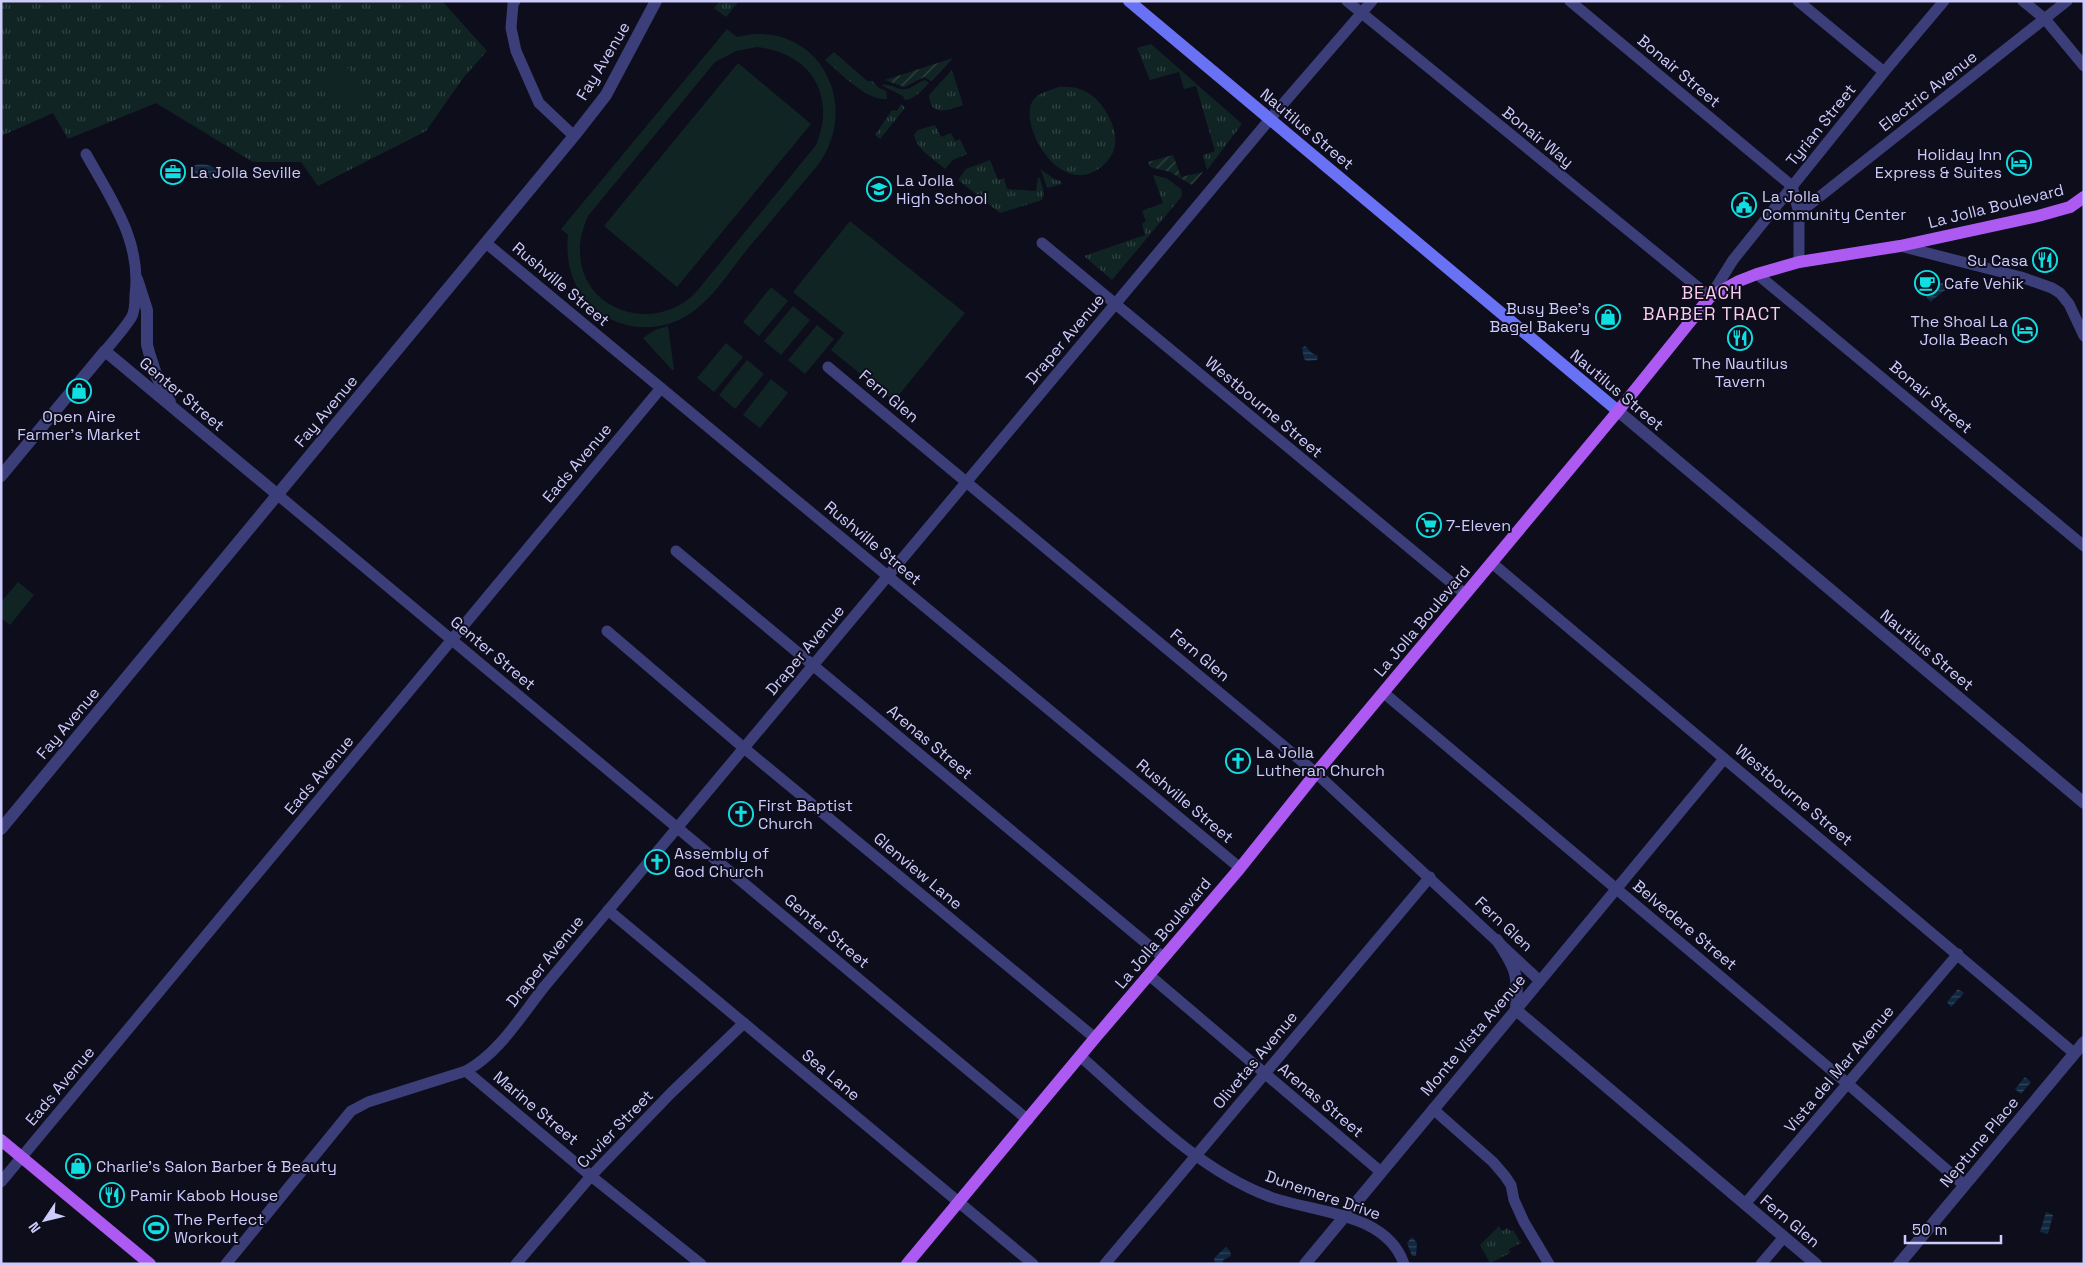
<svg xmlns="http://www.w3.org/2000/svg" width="2085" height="1265" font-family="'Space Grotesk',sans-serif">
	<defs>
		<pattern id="grass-tufts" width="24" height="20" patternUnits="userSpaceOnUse" patternTransform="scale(1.25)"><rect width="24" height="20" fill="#102523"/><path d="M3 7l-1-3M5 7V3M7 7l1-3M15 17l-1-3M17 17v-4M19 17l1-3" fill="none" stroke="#324344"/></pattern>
		<pattern id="garden-furrows" width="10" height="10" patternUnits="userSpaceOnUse" patternTransform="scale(1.25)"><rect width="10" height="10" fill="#102523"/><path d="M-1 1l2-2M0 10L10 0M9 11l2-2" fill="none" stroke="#324344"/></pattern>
		<pattern id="water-rules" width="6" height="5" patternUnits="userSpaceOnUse" patternTransform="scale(1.25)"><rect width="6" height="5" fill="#112841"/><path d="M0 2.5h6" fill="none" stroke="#32465d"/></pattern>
	</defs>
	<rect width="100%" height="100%" fill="#0e0d1c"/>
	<!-- grass -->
	<g fill="url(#grass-tufts)">
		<path d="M1 1H442L487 51 463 78 426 131 318 186 301 162H253L156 103 68 139 53 113 1 136Z"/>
		<path d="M720 1H739L726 17 714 8Z"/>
		<path d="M1151 44 1242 124 1207 170 1203 155 1215 151 1196 86 1184 89 1179 72 1150 80 1137 48Z"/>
		<path d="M834 52 867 81H872L879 88 886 91 887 99C866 101 841 73 825 60Z"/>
		<path d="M952 70 963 105C948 110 931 118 929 95Z"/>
		<path d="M925 80 929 83C922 90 915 99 905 100L903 96 881 85C892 83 898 91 906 89 913 88 918 82 925 80Z"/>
		<path d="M1059 87C1084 85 1099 97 1110 119 1114 128 1116 135 1115 145 1114 154 1108 161 1101 167 1059 201 1014 119 1035 98 1041 92 1051 90 1059 87Z"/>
		<path d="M901 104 905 108 880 139 875 135 892 110 897 111Z"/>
		<path d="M935 125 941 137 951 133 955 141 960 139 967 154 953 160 945 169C934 159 917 150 914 135L918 130Z"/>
		<path d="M990 160 998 180 1004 178 1007 189 1036 191 1038 178H1040L1044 194 1042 200 1000 213 958 180 966 169Z"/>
		<path d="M1041 170 1056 180 1061 181 1062 184 1047 188Z"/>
		<path d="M1153 175 1166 178 1181 189 1182 196 1112 280 1084 256 1145 235 1142 224 1146 221 1142 211 1163 203Z"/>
		<path d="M1499 1226 1502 1231 1508 1228 1510 1231 1513 1230 1521 1243 1509 1249 1510 1253 1490 1263 1480 1245Z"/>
	</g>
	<!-- garden -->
	<g fill="url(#garden-furrows)">
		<path d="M953 58 931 81 924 77 904 87 885 80Z"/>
		<path d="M1173 155 1181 177 1203 172 1192 185 1170 172 1150 167 1148 162Z"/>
	</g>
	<!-- pitch -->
	<g fill="#102523" fill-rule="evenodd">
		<path d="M727 29 737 37C814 17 864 101 818 165 795 192 772 220 749 247 732 268 716 294 695 310 666 333 625 333 596 310 573 292 565 263 568 235L561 229ZM757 47C810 53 837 94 816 145L697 291C659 334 582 314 580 253 579 240 583 228 588 216L715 62 736 51Z"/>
		<path d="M738 63 811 124 677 287 604 226Z"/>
		<path d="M342 65C349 68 355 74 357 82 369 121 304 97 327 69Z"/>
		<path d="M850 221 965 313 894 401 831 350 844 333 793 292Z"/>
		<path d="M771 287 788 301 759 336 743 322Z"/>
		<path d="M793 306 810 320 781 355 764 341Z"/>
		<path d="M817 325 834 339 805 374 788 360Z"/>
		<path d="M668 326 674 370H672L643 338 655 330Z"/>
		<path d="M726 343 743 357 714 392 697 378Z"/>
		<path d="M747 360 764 374 735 409 719 395Z"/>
		<path d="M771 379 788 393 760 428 743 415Z"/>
		<path d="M18 582 34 595 10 625 1 618V602Z"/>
	</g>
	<!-- water -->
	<g fill="url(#water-rules)">
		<path d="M195 165C204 163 212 165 219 171L220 176 216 179 201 178 193 171Z"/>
		<path d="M1939 282 1951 285C1944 292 1937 295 1931 302L1926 297Z"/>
		<path d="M1305 346 1312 353 1318 356 1317 360 1307 361 1304 359 1302 348Z"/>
		<path d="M1958 989 1964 993 1951 1007 1947 1002Z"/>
		<path d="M2025 1077 2031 1082 2021 1094 2015 1089Z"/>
		<path d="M2046 1212 2053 1215 2048 1234 2040 1232Z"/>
		<path d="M1412 1237 1417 1243 1416 1256H1412L1407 1243Z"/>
		<path d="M1226 1247 1230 1251 1231 1256 1223 1260V1264H1215L1214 1258Z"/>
	</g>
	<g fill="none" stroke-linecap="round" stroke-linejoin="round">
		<!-- minor -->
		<g stroke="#3b3e78" stroke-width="11">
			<path d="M515 1 513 4 511 28 516 51 539 103 574 136"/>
			<path d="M1347 1 1710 297 1733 260 1884 72 1944 1"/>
			<path d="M1570 1 1792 186 1799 213"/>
			<path d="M1798 1 1884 72"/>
			<path d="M2023 1 2045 19 2084 66"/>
			<path d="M86 154C111 199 142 241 135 295 135 302 135 312 131 318 124 329 114 340 105 351"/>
			<path d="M486 243 1240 868"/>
			<path d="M1042 243 1465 594"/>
			<path d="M1900 246 2021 277 2052 288 2060 293 2069 304 2084 336"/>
			<path d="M1799 262V213L2067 1"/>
			<path d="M1757 274 2084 546"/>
			<path d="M828 367 1316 773 1540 981"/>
			<path d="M278 495 1028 1120"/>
			<path d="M676 551 1164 958"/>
			<path d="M1492 563 2074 1053"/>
			<path d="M607 631 744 748 1095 1038"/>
			<path d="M1384 693 1848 1084 1964 1185"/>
			<path d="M608 910 1033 1264"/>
			<path d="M1149 975 1381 1172"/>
			<path d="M1516 1010 1724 759"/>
			<path d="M1080 1056C1136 1105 1197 1169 1268 1196 1312 1213 1386 1211 1404 1264"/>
			<path d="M466 1071 591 1176 701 1264"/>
			<path d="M1433 1109 1493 1162 1505 1176 1511 1185 1514 1200 1524 1222 1549 1264"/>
			<path d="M1 1182 661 388"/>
			<path d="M1745 1204 1958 954"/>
			<path d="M226 1264 351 1111 368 1102 466 1071C499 1053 521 1016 544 987L1270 119 1372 1"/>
			<path d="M516 1264 591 1176 671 1093 744 1023"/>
			<path d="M1105 1264 1430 877"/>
			<path d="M1761 1264 1784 1237"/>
		</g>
		<!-- tertiary -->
		<g stroke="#3b3e78" stroke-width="12">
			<path d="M137 279 147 310V345L150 356 157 377 170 402"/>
			<path d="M1618 411 2084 803"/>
			<path d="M1 476 105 351 278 495"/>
			<path d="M1 829 574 136 606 95 656 1"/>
			<path d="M1497 940C1517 970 1518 974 1516 1010"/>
			<path d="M1516 1010 1816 1264"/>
			<path d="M1305 1264 1516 1010"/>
			<path d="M1899 1264 2084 1042"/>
		</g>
		<!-- secondary -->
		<path stroke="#6971f4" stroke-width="12" d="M1129 1 1618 411"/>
		<!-- primary -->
		<g stroke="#ad5af3" stroke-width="12">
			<path d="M1 1140 150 1264"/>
			<path d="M907 1264 1095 1038 1240 868 1316 773 1618 411 1710 297 1739 281 1757 274 1799 262 1900 246 2038 216 2070 207 2084 197"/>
		</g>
	</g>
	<!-- icons -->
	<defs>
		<symbol id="hotel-ring" viewBox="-11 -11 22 22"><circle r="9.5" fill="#0e0d1c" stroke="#10dfe2" stroke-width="1.5"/><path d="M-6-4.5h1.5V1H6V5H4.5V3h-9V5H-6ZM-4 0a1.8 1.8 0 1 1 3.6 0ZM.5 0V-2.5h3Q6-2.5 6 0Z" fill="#10dfe2"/></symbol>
		<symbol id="office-ring" viewBox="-11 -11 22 22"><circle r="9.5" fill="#0e0d1c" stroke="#10dfe2" stroke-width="1.5"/><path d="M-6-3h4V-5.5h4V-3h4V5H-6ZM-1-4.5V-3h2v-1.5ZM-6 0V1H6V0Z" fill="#10dfe2"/></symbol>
		<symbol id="school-ring" viewBox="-11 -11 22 22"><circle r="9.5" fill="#0e0d1c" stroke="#10dfe2" stroke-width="1.5"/><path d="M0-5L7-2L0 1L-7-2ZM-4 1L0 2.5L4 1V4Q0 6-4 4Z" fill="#10dfe2"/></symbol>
		<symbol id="civic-ring" viewBox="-11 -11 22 22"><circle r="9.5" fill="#0e0d1c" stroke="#10dfe2" stroke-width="1.5"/><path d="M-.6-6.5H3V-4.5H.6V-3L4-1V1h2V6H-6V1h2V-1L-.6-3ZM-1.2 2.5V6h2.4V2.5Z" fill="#10dfe2"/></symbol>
		<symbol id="restaurant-ring" viewBox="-11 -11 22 22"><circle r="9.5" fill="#0e0d1c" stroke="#10dfe2" stroke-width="1.5"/><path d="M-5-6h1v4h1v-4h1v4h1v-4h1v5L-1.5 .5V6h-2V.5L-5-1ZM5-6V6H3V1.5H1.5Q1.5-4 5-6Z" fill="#10dfe2"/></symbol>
		<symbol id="cafe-ring" viewBox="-11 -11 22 22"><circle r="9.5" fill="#0e0d1c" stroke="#10dfe2" stroke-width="1.5"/><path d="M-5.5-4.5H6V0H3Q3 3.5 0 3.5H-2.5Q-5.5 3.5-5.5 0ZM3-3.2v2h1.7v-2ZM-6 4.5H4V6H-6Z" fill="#10dfe2"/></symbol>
		<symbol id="shop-ring" viewBox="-11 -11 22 22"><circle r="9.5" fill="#0e0d1c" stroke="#10dfe2" stroke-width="1.5"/><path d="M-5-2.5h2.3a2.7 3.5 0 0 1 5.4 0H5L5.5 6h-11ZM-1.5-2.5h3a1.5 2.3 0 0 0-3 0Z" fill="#10dfe2"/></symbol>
		<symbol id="supermarket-ring" viewBox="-11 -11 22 22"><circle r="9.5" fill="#0e0d1c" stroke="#10dfe2" stroke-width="1.5"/><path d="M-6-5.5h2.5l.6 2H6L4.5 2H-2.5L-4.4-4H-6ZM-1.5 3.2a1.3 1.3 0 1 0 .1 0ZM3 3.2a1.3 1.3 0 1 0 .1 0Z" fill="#10dfe2"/></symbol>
		<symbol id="church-ring" viewBox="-11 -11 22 22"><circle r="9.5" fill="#0e0d1c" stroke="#10dfe2" stroke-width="1.5"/><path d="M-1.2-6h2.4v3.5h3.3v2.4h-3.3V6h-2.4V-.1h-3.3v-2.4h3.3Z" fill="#10dfe2"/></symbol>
		<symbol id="stadium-ring" viewBox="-11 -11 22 22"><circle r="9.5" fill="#0e0d1c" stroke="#10dfe2" stroke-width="1.5"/><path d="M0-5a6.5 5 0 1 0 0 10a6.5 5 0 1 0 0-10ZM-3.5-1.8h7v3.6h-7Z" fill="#10dfe2"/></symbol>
	</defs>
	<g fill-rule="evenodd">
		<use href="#hotel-ring" x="2005" y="149" width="28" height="28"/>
		<use href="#office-ring" x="159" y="158" width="28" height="28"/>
		<use href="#school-ring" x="865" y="175" width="28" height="28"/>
		<use href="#civic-ring" x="1730" y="191" width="28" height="28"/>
		<use href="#restaurant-ring" x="2031" y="246" width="28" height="28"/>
		<use href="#cafe-ring" x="1913" y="269" width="28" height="28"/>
		<use href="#shop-ring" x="1594" y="303" width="28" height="28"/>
		<use href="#hotel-ring" x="2011" y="316" width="28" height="28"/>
		<use href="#restaurant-ring" x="1726" y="324" width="28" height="28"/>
		<use href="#shop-ring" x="65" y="377" width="28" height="28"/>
		<use href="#supermarket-ring" x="1415" y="511" width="28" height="28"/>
		<use href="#church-ring" x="1224" y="747" width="28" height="28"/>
		<use href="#church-ring" x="727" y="800" width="28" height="28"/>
		<use href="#church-ring" x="643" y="848" width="28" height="28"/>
		<use href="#shop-ring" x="64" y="1152" width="28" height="28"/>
		<use href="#restaurant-ring" x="98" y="1181" width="28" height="28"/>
		<use href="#stadium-ring" x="142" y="1214" width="28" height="28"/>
	</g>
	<g text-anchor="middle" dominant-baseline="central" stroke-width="4" stroke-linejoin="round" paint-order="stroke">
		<!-- street labels -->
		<g font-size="16" fill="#cdcbfb" stroke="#0e0d1c">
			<text transform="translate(603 61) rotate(-59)">Fay Avenue</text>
			<text transform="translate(1679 71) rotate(40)">Bonair Street</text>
			<text transform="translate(1928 91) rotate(-38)">Electric Avenue</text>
			<text transform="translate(1821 125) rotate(-51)">Tyrian Street</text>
			<text transform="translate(1307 129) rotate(40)">Nautilus Street</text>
			<text transform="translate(1538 137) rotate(39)">Bonair Way</text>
			<text transform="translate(1996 206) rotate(-14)">La Jolla Boulevard</text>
			<text transform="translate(561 284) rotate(40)">Rushville Street</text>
			<text transform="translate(1065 339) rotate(-50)">Draper Avenue</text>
			<text transform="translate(1617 390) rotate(40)">Nautilus Street</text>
			<text transform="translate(182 394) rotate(40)">Genter Street</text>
			<text transform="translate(889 396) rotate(40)">Fern Glen</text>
			<text transform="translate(1931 397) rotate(40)">Bonair Street</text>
			<text transform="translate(1264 407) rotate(40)">Westbourne Street</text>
			<text transform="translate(326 411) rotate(-50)">Fay Avenue</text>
			<text transform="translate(577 463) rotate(-50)">Eads Avenue</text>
			<text transform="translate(873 543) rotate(40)">Rushville Street</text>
			<text transform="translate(1422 621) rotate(-50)">La Jolla Boulevard</text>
			<text transform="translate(805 650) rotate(-50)">Draper Avenue</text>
			<text transform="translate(1927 650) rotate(40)">Nautilus Street</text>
			<text transform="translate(493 653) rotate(40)">Genter Street</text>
			<text transform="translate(1200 655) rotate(40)">Fern Glen</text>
			<text transform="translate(68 723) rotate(-50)">Fay Avenue</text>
			<text transform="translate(930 742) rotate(40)">Arenas Street</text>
			<text transform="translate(319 775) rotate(-50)">Eads Avenue</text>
			<text transform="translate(1794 795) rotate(40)">Westbourne Street</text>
			<text transform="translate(1185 801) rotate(40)">Rushville Street</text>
			<text transform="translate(918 871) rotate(40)">Glenview Lane</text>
			<text transform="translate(1504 924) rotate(43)">Fern Glen</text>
			<text transform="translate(1685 925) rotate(40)">Belvedere Street</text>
			<text transform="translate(827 931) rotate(40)">Genter Street</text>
			<text transform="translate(1163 933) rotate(-50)">La Jolla Boulevard</text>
			<text transform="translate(545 961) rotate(-51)">Draper Avenue</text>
			<text transform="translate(1473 1035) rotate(-50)">Monte Vista Avenue</text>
			<text transform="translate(1255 1060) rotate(-50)">Olivetas Avenue</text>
			<text transform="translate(1839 1069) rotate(-50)">Vista del Mar Avenue</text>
			<text transform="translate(831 1075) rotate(40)">Sea Lane</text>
			<text transform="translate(60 1086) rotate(-50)">Eads Avenue</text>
			<text transform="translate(1321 1100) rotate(40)">Arenas Street</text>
			<text transform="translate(536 1108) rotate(40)">Marine Street</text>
			<text transform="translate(615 1129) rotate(-46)">Cuvier Street</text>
			<text transform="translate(1979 1142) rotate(-50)">Neptune Place</text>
			<text transform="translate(1323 1195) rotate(19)">Dunemere Drive</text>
			<text transform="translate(1790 1221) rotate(40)">Fern Glen</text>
		</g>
		<!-- poi labels -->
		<g font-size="16" fill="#cdcbfb" stroke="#0e0d1c" text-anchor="start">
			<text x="2002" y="154" text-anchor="end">Holiday Inn<tspan x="2002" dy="18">Express &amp; Suites</tspan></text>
			<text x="190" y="172">La Jolla Seville</text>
			<text x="896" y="180">La Jolla<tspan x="896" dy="18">High School</tspan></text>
			<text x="1762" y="196">La Jolla<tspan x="1762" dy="18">Community Center</tspan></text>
			<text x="2028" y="260" text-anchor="end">Su Casa</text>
			<text x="1944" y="283">Cafe Vehik</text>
			<text x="1590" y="308" text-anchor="end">Busy Bee's<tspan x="1590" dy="18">Bagel Bakery</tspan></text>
			<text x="2008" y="321" text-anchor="end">The Shoal La<tspan x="2008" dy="18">Jolla Beach</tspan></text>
			<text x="1740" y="363" text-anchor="middle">The Nautilus<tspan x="1740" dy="18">Tavern</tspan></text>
			<text x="79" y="416" text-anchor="middle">Open Aire<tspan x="79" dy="18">Farmer’s Market</tspan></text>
			<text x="1446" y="525">7-Eleven</text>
			<text x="1256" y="752">La Jolla<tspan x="1256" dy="18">Lutheran Church</tspan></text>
			<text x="758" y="805">First Baptist<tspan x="758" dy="18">Church</tspan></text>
			<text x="674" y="853">Assembly of<tspan x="674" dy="18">God Church</tspan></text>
			<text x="96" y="1166">Charlie's Salon Barber &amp; Beauty</text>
			<text x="130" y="1195">Pamir Kabob House</text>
			<text x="174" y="1219">The Perfect<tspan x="174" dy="18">Workout</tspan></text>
		</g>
		<!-- neighbourhood labels -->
		<g font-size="18" letter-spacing="1" fill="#fbcdee" stroke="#0e0d1c">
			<text x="1712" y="292">BEACH<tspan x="1712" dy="21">BARBER TRACT</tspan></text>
		</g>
	</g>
	<!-- border -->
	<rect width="2085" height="1265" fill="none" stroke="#cdcbfb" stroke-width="5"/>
	<!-- north arrow -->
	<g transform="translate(45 1220) rotate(235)" stroke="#0e0d1c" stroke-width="4" paint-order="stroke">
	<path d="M0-4L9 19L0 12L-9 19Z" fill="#cdcbfb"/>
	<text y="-8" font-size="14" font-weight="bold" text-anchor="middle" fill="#cdcbfb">N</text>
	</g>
	<!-- scale -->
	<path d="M1905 1235v8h96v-8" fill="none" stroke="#cdcbfb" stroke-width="2.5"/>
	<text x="1912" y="1235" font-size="15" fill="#cdcbfb" stroke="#0e0d1c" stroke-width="4" paint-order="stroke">50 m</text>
</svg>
